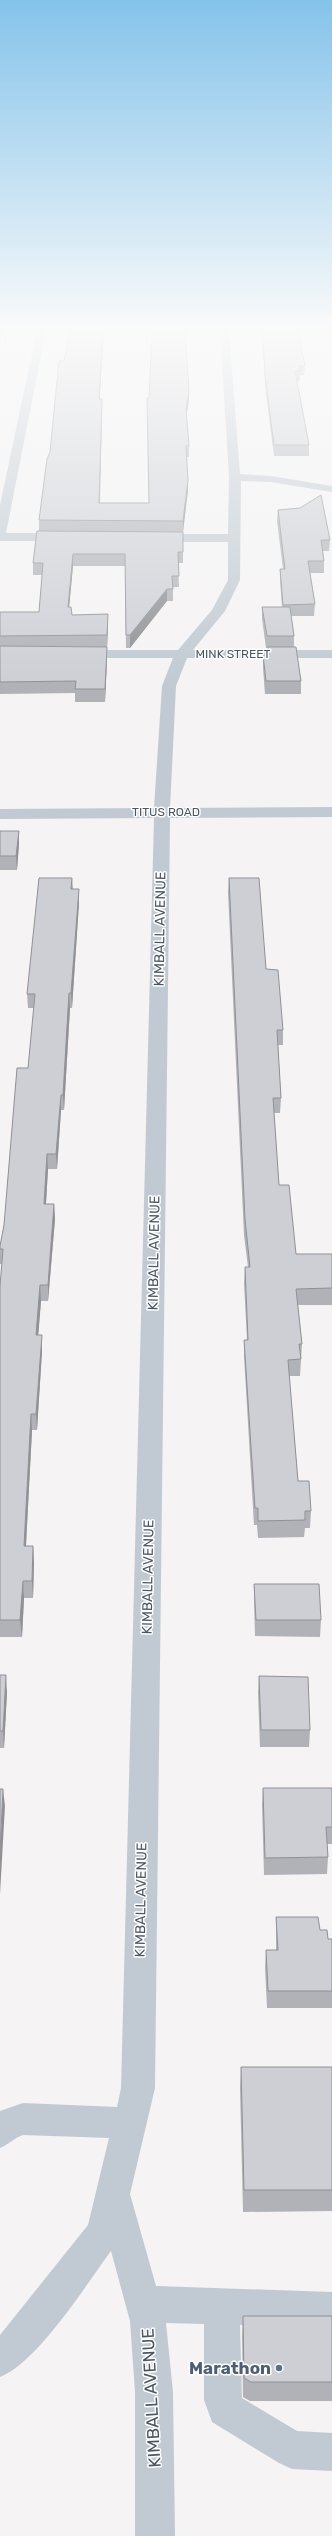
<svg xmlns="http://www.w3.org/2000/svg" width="332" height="2536" font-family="Rubik,sans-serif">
	<rect width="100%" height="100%" fill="#f5f3f3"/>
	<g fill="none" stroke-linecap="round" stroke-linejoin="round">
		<!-- minor -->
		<g fill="#c1cad2" fill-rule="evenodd">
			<path d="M37 330H46L6 533H67L73 537 67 541H0V505Z"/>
			<path d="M220 330H229L240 474 271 476 332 486V492L271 482 241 481 240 580 225 611 193 650H332V658H187L176 686 170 808 332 807V817L170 818 155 2088 130 2194 156 2286 332 2292V2328L240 2325 242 2398 297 2431 332 2433V2471L292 2469 279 2463 212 2422 204 2400V2324L166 2323 173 2392 175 2536H135V2392L130 2321 111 2251C85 2286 38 2362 0 2377V2335L88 2225 109 2138 23 2135C14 2138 9 2144 0 2148V2111L23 2103 117 2107 121 2088 154 818 0 819V809L154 808 162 686 173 658H77L70 654 77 650H178L212 610 228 580V542H153L147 538 153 534H228L229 477Z"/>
		</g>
	</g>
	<!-- wall -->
	<g fill="#b0b2b7">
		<path d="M261 330H298L305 366 304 375H300V381H297L309 445V456H274L266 394Z"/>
		<path d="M100 399 102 409 100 503H149L189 400 186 416 189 446V457H187L188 490 183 532V563H178L179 587H173V601H167L130 648H126L125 566H73L69 607 72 615 108 626 107 648V659L105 702H75V693L0 694V612H39L42 575H33V563L39 531V520Z"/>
		<path d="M278 510 330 540 329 551H323L324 561V573H310L315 604 314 616H291L294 636V647L301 681V694H265L263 668V655H268V648H266L262 619V607H282L280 580V569H283L277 521Z"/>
		<path d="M0 831H19V844L17 870H0Z"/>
		<path d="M229 878 266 969 283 1030V1045H278L281 1098 280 1113H274L279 1185 296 1254H332V1305H298L302 1344 300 1376H289L298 1481 311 1511 310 1528H305L304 1537 258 1538 257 1525H254L244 1356V1340H247L244 1283 245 1267H248L244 1235 228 892Z"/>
		<path d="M73 889 79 903 72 1008H70L64 1110H61L57 1169H48L46 1204H54L55 1219 48 1301H41L38 1335 42 1351 37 1430H32L26 1546H33L34 1563 33 1598H24L22 1637H0V1286L2 1264H0V1246L4 1225 28 1068 34 1008H28L27 994Z"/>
		<path d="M254 1584 321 1620 320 1637 255 1636 254 1600Z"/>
		<path d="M0 1675 7 1692 4 1748H0Z"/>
		<path d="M259 1676 310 1730 309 1747H260L258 1693Z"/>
		<path d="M263 1788H332V1844H327L328 1857 327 1874 264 1875 262 1805Z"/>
		<path d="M276 1917 320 1930 328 1939H332V2008H267L265 1967 266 1950H276Z"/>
		<path d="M241 2067H332V2211L243 2212 240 2088Z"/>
		<path d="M243 2316H332V2401H250L243 2397 242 2336Z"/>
	</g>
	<!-- shaded-wall -->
	<g fill="#909195">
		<path d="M1 330H3L0 345V334Z"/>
		<path d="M103 330H104L99 409V399Z"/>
		<path d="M189 391V400L186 419V409Z"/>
		<path d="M102 399V409L99 514V503Z"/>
		<path d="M188 480V490L183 532V521Z"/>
		<path d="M73 554V566L68 619V607Z"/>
		<path d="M167 589V601L130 648V635Z"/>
		<path d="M108 614V626L107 648V635Z"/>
		<path d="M107 647V659L105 702V689Z"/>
		<path d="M19 831V844L17 870 16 856Z"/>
		<path d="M72 878 73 892 71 889Z"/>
		<path d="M79 889V903L72 1008 71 993Z"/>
		<path d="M69 993 70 1008 64 1110 63 1095Z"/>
		<path d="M61 1095V1110L57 1169 56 1154Z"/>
		<path d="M47 1154 48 1169 45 1219 44 1204Z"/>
		<path d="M54 1204 55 1219 48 1301V1285Z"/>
		<path d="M40 1285 41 1301 37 1351 36 1335Z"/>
		<path d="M42 1335V1351L37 1430 36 1414Z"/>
		<path d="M31 1414 32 1430 25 1563 24 1546Z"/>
		<path d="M33 1546 34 1563 33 1598 32 1581Z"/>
		<path d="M23 1581 24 1598 22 1637 20 1620Z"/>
		<path d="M6 1675 7 1692 4 1748 3 1731Z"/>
		<path d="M3 1789 5 1806 0 1894V1853Z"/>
	</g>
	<!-- building -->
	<g fill="#cdcfd5" stroke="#909195">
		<path d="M70 330H103L99 399H102L99 503H149L147 398H149L152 330H185L189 391 186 409 189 446H186L188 480 183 521 39 520 47 459 50 452 59 361H64Z"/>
		<path d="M262 330H298L305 366H299L300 371H295L309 445H274L266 384Z"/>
		<path d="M321 495 330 540H321L324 561H308L315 604 283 605 280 569H285L278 510 300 508Z"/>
		<path d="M37 531 183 532V552H178L179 576H172L173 589H167L130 635H126L125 554H73L68 607H71L72 615 108 614 107 635 0 636V612H39L43 563H33Z"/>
		<path d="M262 607H290L294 636H267Z"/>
		<path d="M0 646 107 647 105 689H75L76 681 0 682Z"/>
		<path d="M268 647H296L301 681H266L263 655H269Z"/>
		<path d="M0 831H19L16 856H0Z"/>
		<path d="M39 878H72L71 889H79L71 993H69L63 1095H61L56 1154H47L44 1204H54L48 1285H40L36 1335H42L36 1414H31L24 1546H33L32 1581H23L20 1620H0V1286L3 1249H0V1246L4 1225 17 1068H28L35 994H27Z"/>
		<path d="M229 878H259L266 969 278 970 283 1030H277L281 1098H273L279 1185H289L296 1254H332V1288L296 1289 302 1344H299L301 1359 288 1360 298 1481H309L311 1511H305V1520L258 1521V1508H255L244 1340H248L245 1267H250L245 1219Z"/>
		<path d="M254 1584H319L321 1620H256Z"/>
		<path d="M0 1675H6L3 1731H0Z"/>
		<path d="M259 1676 308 1677 310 1730H261Z"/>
		<path d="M263 1788H332V1827H326L328 1857 265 1858Z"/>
		<path d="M0 1789H3L0 1853Z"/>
		<path d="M276 1917H318L320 1930H327L328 1939H332V1991H268L266 1950H278Z"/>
		<path d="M241 2067H332V2190H244Z"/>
		<path d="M243 2316H332V2382H251L244 2378Z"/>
	</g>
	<!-- sky -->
	<linearGradient id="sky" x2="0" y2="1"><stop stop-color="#85c3ea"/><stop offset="0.48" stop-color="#fafafa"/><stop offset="1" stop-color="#fafafa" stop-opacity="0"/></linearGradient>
	<rect width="332" height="685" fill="url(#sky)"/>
	<!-- markers -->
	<circle fill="#5c6f8a" stroke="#fff" stroke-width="1.5" cx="279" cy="2368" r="4"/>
	<g text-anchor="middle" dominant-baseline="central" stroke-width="3" stroke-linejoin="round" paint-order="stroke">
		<!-- far-street labels -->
		<g font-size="12" fill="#4a5661" stroke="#fff">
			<text x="233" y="654">MINK STREET</text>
			<text x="166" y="812">TITUS ROAD</text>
		</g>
		<!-- street labels -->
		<g font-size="14" fill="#4a5661" stroke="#fff">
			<text transform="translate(160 929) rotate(-89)">KIMBALL AVENUE</text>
			<text transform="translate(154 1253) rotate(-89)">KIMBALL AVENUE</text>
			<text transform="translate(148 1577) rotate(-89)">KIMBALL AVENUE</text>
			<text transform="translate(141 1900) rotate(-89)">KIMBALL AVENUE</text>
		</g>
		<!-- near-service labels -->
		<g font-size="17" font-weight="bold" fill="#4e5e75" stroke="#fff" text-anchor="end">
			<text x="271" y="2368">Marathon</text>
		</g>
		<!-- near-street labels -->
		<g font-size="17" fill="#4a5661" stroke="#fff">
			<text transform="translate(151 2398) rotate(-93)">KIMBALL AVENUE</text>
		</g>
	</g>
</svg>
